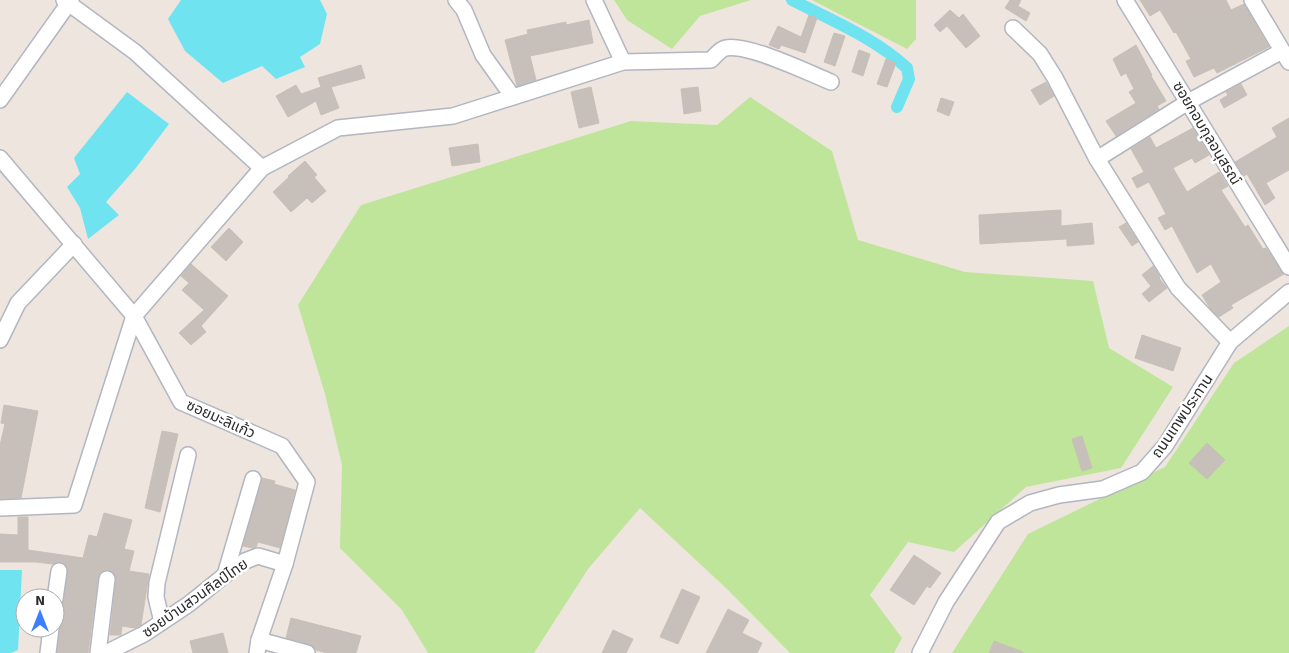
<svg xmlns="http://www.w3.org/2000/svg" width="1289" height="653" font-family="Signika,'Noto Sans Thai',sans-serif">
	<rect width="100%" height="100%" fill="#eee5de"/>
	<!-- green -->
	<g fill="#bfe59a">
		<path d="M614 0H751L700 16 672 49 627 20Z"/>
		<path d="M812 0H916V39L907 49Z"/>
		<path d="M750 97 832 151 858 240 965 272 1093 281 1109 348 1173 387 1121 468 1026 487 954 552 908 542 870 595 902 638 894 653H790L727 589 640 508 588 569 534 653H428L402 610 340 548 342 465 325 394 298 305 361 205 631 121 717 125Z"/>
		<path d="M1289 326V653H952L1028 534 1165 467 1234 363Z"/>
	</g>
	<!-- water -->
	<g fill="#70e3f1">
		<path d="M181 0H320L327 14 320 44 300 57 305 67 276 79 262 66 223 83 185 51 168 19Z"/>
		<path d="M127 92 169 124 135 169 106 202 119 215 88 239 80 208 67 187 80 174 74 158Z"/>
		<path d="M0 570H22L18 650 11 653H0Z"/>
	</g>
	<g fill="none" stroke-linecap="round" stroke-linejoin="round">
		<!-- canal -->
		<path stroke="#70e3f1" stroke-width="12" d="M792 0C831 20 875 38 907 68L909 79 897 107"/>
	</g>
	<!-- building -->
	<g fill="#c6bfba" stroke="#c9c0b7">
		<path d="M1010 0H1021L1018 6 1030 13 1026 21 1005 8Z"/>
		<path d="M1140 0H1226L1231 10 1244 4 1269 47 1217 73 1214 68 1194 77 1186 61 1191 59 1176 32 1174 33 1160 10 1150 16Z"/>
		<path d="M950 10 959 18 963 14 980 36 966 48 947 26 940 32 934 25Z"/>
		<path d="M809 15 817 18 805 53 781 45 779 49 769 45 778 26 801 37Z"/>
		<path d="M589 20 593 43 530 56 536 80 517 86 505 40 528 34 527 30 566 22V25Z"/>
		<path d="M834 33 845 36 835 66 824 62Z"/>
		<path d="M1136 45 1152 75 1151 76 1166 101 1157 106 1159 109 1116 136 1106 121 1136 103 1129 92 1134 89 1126 73 1121 76 1113 59Z"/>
		<path d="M859 50 870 54 863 76 852 72Z"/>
		<path d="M886 59 896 63 887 87 877 84Z"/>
		<path d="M361 65 365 78 331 87 339 108 321 115 316 101 288 117 276 96 296 85 301 94 321 87 318 78Z"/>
		<path d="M1046 82 1054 96 1040 105 1031 90Z"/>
		<path d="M1241 84 1247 95 1224 108 1220 100 1228 95 1226 92Z"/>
		<path d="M591 87 599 123 579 128 571 92Z"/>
		<path d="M698 87 701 111 684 114 681 89Z"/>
		<path d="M941 98 954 102 949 116 937 111Z"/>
		<path d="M1289 118V170L1266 183 1275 198 1265 205 1247 174 1244 176 1235 162 1277 137 1272 128Z"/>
		<path d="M1193 128 1209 155 1195 163 1192 158 1173 168 1187 192 1219 172 1228 186 1221 190 1245 227 1248 225 1263 249 1266 248 1284 274 1231 305 1233 308 1219 317 1210 308 1202 295 1221 282 1211 264 1197 273 1172 226 1165 230 1158 218 1166 214 1149 182 1137 188 1132 178 1144 172 1131 149 1150 137 1156 148Z"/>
		<path d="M478 144 480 162 452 166 449 148Z"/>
		<path d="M305 161 317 175 314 177 326 191 312 203 307 198 291 212 273 192 289 177 288 176Z"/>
		<path d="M1061 210V226L1092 223 1094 244 1067 246V239L980 244 979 215Z"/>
		<path d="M1126 223 1138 242 1132 246 1119 227Z"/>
		<path d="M229 228 243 242 226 261 211 247Z"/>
		<path d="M191 264 228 296 201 326 206 332 191 345 179 333 204 310 182 290 189 283 181 276Z"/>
		<path d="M1153 266 1160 277 1159 278 1167 288 1149 302 1142 294 1151 286 1142 275Z"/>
		<path d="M1142 335 1181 348 1173 371 1135 358Z"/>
		<path d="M4 405 38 411 21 498 0 499V445L5 424 1 423Z"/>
		<path d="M162 431 178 434 160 512 145 508Z"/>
		<path d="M1082 436 1092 468 1082 471 1072 439Z"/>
		<path d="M1207 443 1225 460 1207 479 1189 463Z"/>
		<path d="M262 478 275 481 274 484 295 490 280 548 258 542 256 547 252 548 243 546Z"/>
		<path d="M104 513 132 520 124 549 134 551 129 571 149 574 141 625 135 628 122 626 121 635H110L116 580 112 571 104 570 100 573 98 578 88 653H57L60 629 57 621 59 607 64 600 68 572 67 567 60 562 53 564 36 562H0V534L18 535V517H28V550L83 558 89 535 97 537Z"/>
		<path d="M914 555 941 573 930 588 927 586 914 605 890 590Z"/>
		<path d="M682 589 700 597 678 644 660 637Z"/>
		<path d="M728 609 749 620 742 633 762 643 757 653H706Z"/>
		<path d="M291 618 361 636 356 653H327L316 650 309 644 286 638Z"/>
		<path d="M613 630 633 639 626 653H602Z"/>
		<path d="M223 633 228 653H193L190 641Z"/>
		<path d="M994 641 1023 652V653H989Z"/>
	</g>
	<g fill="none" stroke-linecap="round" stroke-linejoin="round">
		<defs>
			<g id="minor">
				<path d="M64 0 135 52 262 168"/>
				<path d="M456 0 464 10 483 55 513 97"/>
				<path d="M594 0 623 62"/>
				<path d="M1125 0 1289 267"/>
				<path d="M1252 0 1289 62"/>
				<path d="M1013 28 1040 54 1055 78 1097 159 1178 288 1230 342"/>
				<path d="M0 100 71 0"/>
				<path d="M0 158 134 316 181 402 282 446 307 482 285 564 259 640 257 653"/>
				<path d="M1097 159 1188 102 1282 51"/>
				<path d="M0 340 18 303 74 244"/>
				<path d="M0 508 74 505 134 316 262 168 338 128 453 116 623 62 711 60C715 56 720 49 726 48 747 43 809 73 831 82"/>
				<path d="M225 575 253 479"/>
				<path d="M55 599 59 571"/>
				<path d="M162 622 156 597 157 583 188 455"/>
				<path d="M259 640 307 653"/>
				<path d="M48 653 51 628"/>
				<path d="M98 653 107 579"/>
				<path d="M106 653 144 634 189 604 225 575 245 561 258 556 285 564"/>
				<path d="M920 653 946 602 998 522 1030 503 1059 495 1103 489 1142 472 1165 446 1230 342 1289 292"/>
			</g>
		</defs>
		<!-- minor casing -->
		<use href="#minor" stroke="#b2b6c0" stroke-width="18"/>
		<!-- minor -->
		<use href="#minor" stroke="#fff" stroke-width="15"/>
	</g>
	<g text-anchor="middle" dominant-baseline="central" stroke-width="5" stroke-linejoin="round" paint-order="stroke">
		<!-- street labels -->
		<g font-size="15" fill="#2c2c2c" stroke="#fff">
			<text transform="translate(1207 133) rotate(59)">ซอยกอบกุลอนุสรณ์</text>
			<text transform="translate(1182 416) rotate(-56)">ถนนเทพประทาน</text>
			<text transform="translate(221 419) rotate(24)">ซอยมะลิแก้ว</text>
			<text transform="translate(195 598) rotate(-35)">ซอยบ้านสวนศิลป์ไทย</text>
		</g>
	</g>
	<!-- north arrow -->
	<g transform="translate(40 613)"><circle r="24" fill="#ffffff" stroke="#ababab"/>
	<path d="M0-4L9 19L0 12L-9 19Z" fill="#3c7efd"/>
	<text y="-8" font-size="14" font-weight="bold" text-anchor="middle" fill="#2c2c2c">N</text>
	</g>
</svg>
